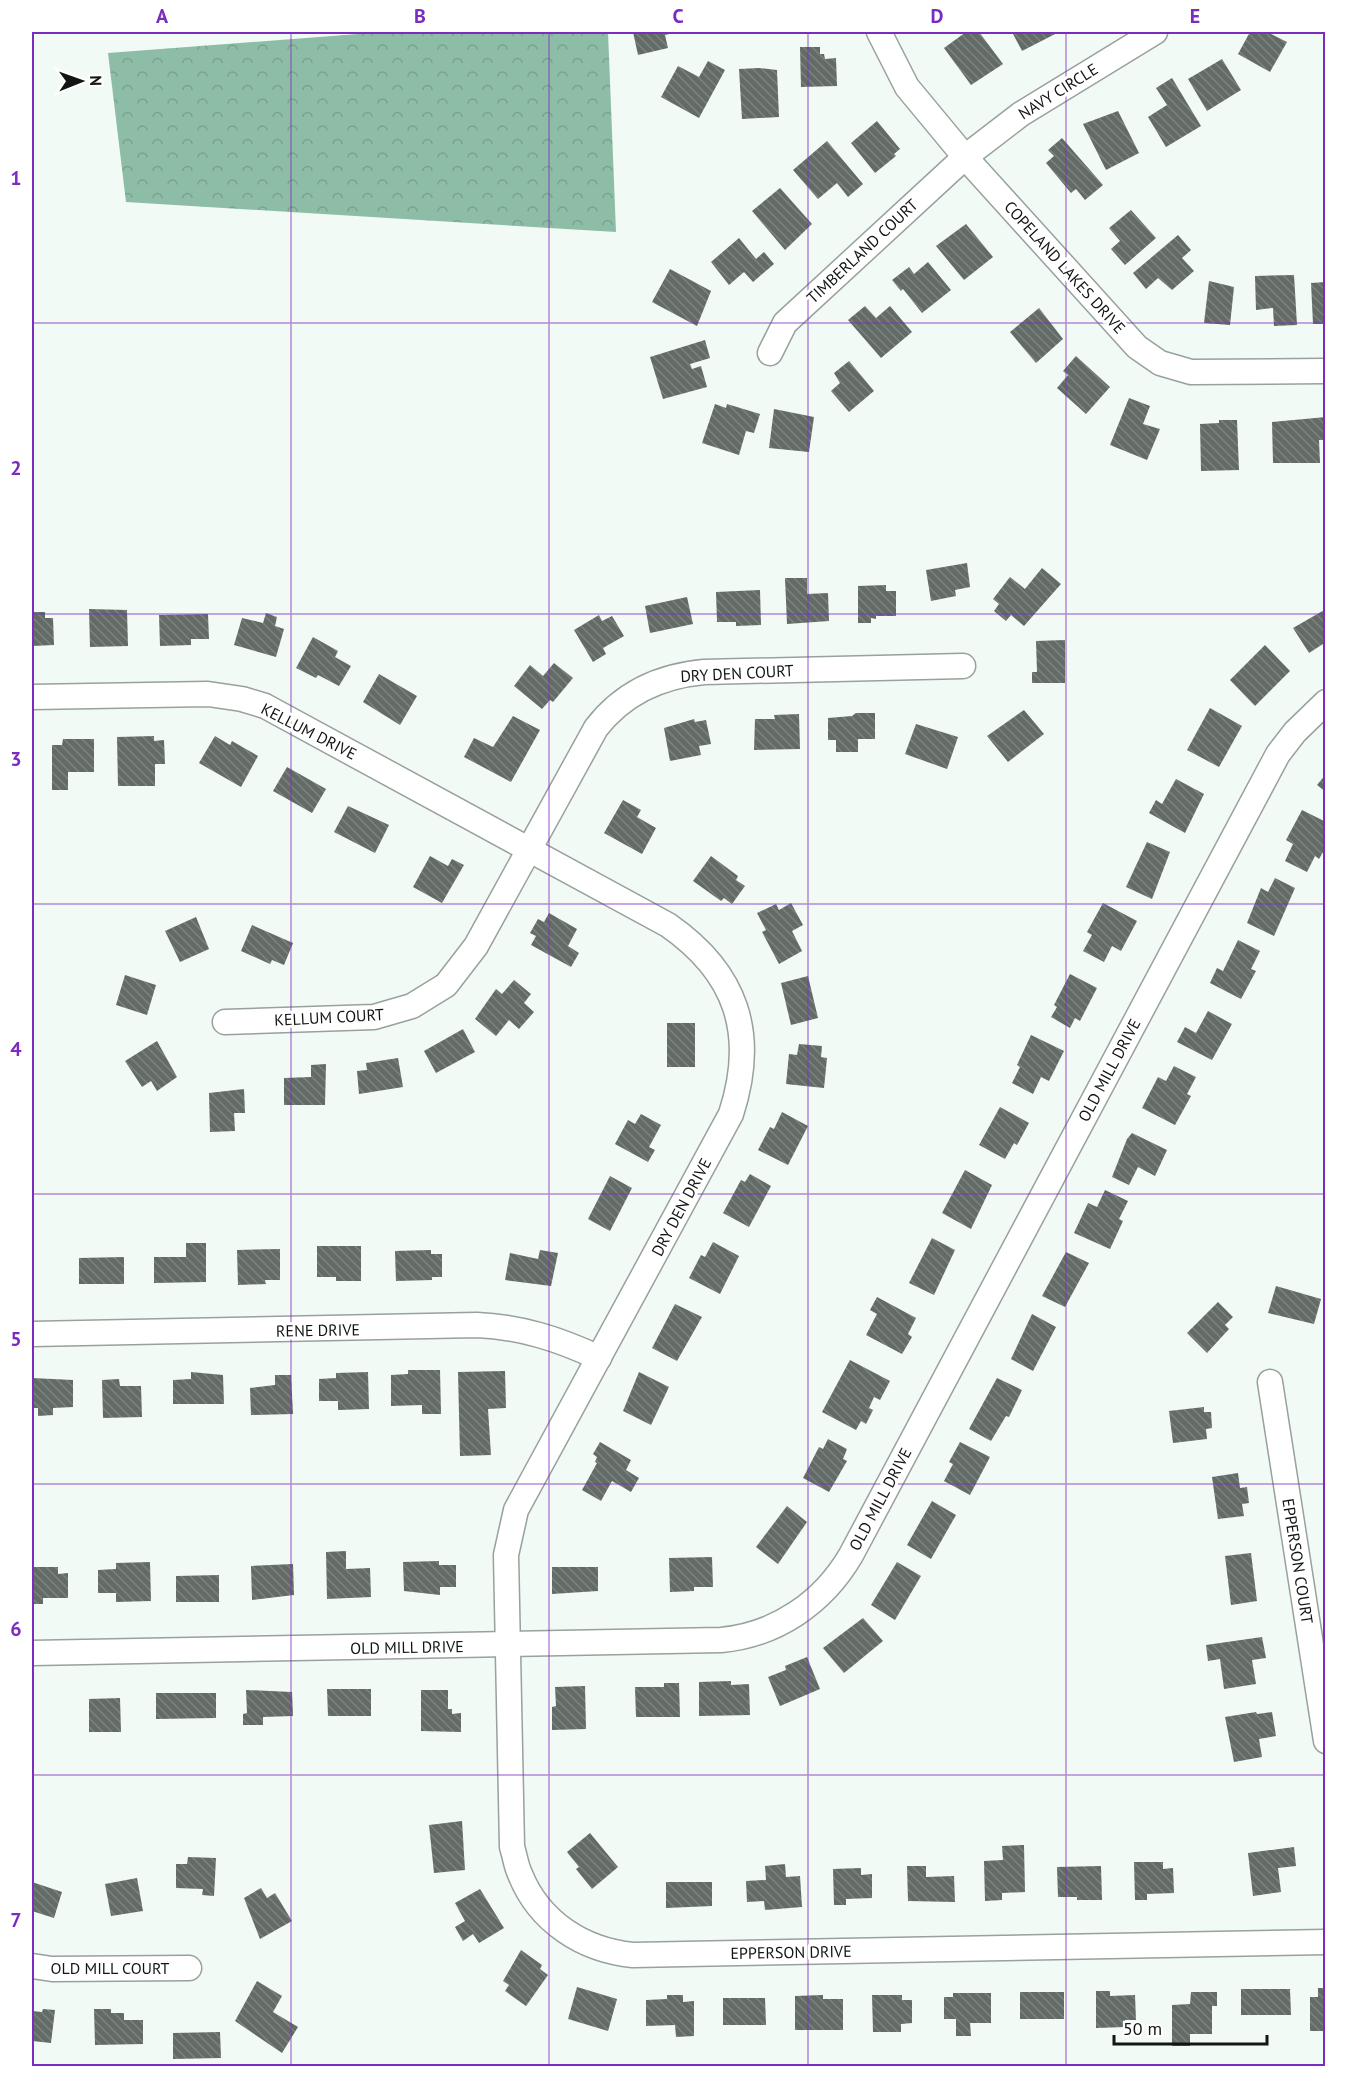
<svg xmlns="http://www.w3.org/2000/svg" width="1357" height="2098" font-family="'PT Sans',sans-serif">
	<defs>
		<pattern id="forest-crowns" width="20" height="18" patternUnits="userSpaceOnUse" patternTransform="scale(1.5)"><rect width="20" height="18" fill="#8dbda6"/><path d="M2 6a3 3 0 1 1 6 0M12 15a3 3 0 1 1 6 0" fill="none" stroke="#79a28e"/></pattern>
		<pattern id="building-back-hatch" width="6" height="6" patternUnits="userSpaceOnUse" patternTransform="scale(1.5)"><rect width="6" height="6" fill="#636b67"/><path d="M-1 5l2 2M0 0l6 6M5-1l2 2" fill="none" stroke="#7c827f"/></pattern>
	</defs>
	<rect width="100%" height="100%" fill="#f1faf5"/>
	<!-- forest -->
	<path fill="url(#forest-crowns)" d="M384 32H608L616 232 126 202 108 53Z"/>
	<!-- building -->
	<g fill="url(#building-back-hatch)">
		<path d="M633 32H678L665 35 668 48 638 55Z"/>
		<path d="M966 32H979L1003 64 971 85 944 48Z"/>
		<path d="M1012 32H1059L1022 51Z"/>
		<path d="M1250 32H1267L1287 42 1270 72 1238 54Z"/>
		<path d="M800 47H820V54H824L825 59 836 58 837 86 801 87Z"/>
		<path d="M1222 59 1241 90 1207 111 1188 79Z"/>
		<path d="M708 61 725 70 699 118 661 97 678 66 699 77Z"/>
		<path d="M759 68 777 70 779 117 742 119 739 69Z"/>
		<path d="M1172 78 1201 126 1166 147 1148 117 1167 105 1156 88Z"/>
		<path d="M1118 111 1139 153 1106 170 1083 124Z"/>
		<path d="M877 121 900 149 894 154 896 156 875 173 851 143Z"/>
		<path d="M1062 138 1103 185 1085 200 1076 189 1071 193 1046 163 1054 156 1048 150Z"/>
		<path d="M827 141 863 184 848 197 837 183 818 199 793 170Z"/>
		<path d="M780 188 812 224 785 250 752 211Z"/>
		<path d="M1131 210 1156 238 1125 265 1111 249 1120 241 1109 228Z"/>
		<path d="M966 224 993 257 964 280 936 246Z"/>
		<path d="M1178 235 1191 250 1182 258 1194 271 1172 290 1158 278 1146 289 1133 273Z"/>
		<path d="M739 238 756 259 764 252 774 264 753 282 744 272 729 285 711 262Z"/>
		<path d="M928 262 951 290 922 313 903 289 901 291 892 280 909 267 914 274Z"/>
		<path d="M670 269 711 291 697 326 652 302Z"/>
		<path d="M1294 275 1297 325 1274 326 1273 308 1256 310 1255 276Z"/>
		<path d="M1209 281 1234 287 1230 325 1204 323Z"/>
		<path d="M1326 282V324H1313L1311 283Z"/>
		<path d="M865 306 876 318 890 306 912 332 881 358 848 320Z"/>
		<path d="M1039 308 1063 339 1036 363 1010 332Z"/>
		<path d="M705 340 710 358 690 364 692 369 701 366 707 387 663 399 650 357Z"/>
		<path d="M1076 356 1110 387 1086 414 1057 388 1068 375 1063 371Z"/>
		<path d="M849 361 874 391 849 412 831 391 840 383 834 373Z"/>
		<path d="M1129 398 1150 406 1143 424 1160 429 1147 460 1110 445Z"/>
		<path d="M715 404 726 408 727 404 760 414 754 433 746 431 739 455 702 443Z"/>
		<path d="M774 409 814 417 809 452 769 448Z"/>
		<path d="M1326 417V440H1319L1320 463H1273L1272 422Z"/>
		<path d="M1219 420H1237L1239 470 1201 471 1200 424 1219 423Z"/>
		<path d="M967 563 970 587 955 590 956 596 931 601 926 570Z"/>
		<path d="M1042 568 1061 584 1024 626 1011 615 1006 621 994 611 999 604 993 599 1010 577 1025 589Z"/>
		<path d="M785 578H807V594L828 593 829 621 787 624Z"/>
		<path d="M886 585V591H896V616H876V619L871 618V623H858V586Z"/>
		<path d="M760 590 761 625 736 626V622H717L716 592Z"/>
		<path d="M687 597 693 624 650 633 645 606Z"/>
		<path d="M89 609 127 610 128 646 90 647Z"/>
		<path d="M1326 609V649L1323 644 1309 653 1293 628Z"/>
		<path d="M32 612H45V618H53L54 645 32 646Z"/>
		<path d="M266 613 277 617 275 626 284 629 276 657 234 645 242 618 263 623Z"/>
		<path d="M208 614 209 639H191V645L160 646 159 615Z"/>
		<path d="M599 615 602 621 612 616 624 636 603 648 606 654 593 662 574 630Z"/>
		<path d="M313 637 338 651 335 657 351 666 339 686 318 675 316 678 296 668Z"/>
		<path d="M1065 640V683H1032V672H1037L1036 641Z"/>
		<path d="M1265 645 1290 671 1255 706 1230 680Z"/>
		<path d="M554 663 573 678 553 702 550 700 542 709 514 686 530 665 543 676Z"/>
		<path d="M379 674 417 696 400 725 363 702Z"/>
		<path d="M1210 708 1242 726 1219 767 1187 750Z"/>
		<path d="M1024 710 1044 734 1008 762 987 736Z"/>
		<path d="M856 713H875V739H858V752H836V740H828V718L852 716Z"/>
		<path d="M799 714 800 749 754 750 755 719H775L774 715Z"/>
		<path d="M513 716 540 730 511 782 464 757 474 738 493 747Z"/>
		<path d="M694 719 695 722 706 720 711 744 699 746 701 755 670 761 664 728Z"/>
		<path d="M916 724 958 737 947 769 905 754Z"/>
		<path d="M154 736V741L164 740 165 764H155V786H118L117 737Z"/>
		<path d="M215 736 230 745 232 741 258 756 241 787 199 763Z"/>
		<path d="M63 739H94V772H68V790H52V745H62Z"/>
		<path d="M287 767 326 789 312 813 273 791Z"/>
		<path d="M1326 774V792L1317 785Z"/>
		<path d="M1176 779 1204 794 1185 833 1149 813 1156 800 1162 804Z"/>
		<path d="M623 800 641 810 637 817 656 828 642 854 604 833Z"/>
		<path d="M348 806 389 825 375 853 334 832Z"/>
		<path d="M1302 810 1326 822V847L1319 859 1315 856 1307 872 1285 861 1293 844 1286 840Z"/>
		<path d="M1147 842 1170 852 1152 899 1126 887Z"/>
		<path d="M430 856 448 866 452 859 464 865 442 903 413 887Z"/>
		<path d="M711 856 738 876 736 880 745 886 732 904 724 898 721 901 693 881Z"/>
		<path d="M1275 878 1295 888 1274 936 1247 923 1261 888 1268 892Z"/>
		<path d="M791 903 803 925 792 931 802 951 779 964 762 932 766 930 757 913 776 904 779 910Z"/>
		<path d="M1103 903 1137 921 1121 951 1112 946 1104 962 1083 951 1092 935 1087 932Z"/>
		<path d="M549 913 577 929 568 946 579 953 571 967 531 945 536 936 530 933 538 919 544 922Z"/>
		<path d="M196 917 209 949 180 962 165 931Z"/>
		<path d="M252 925 293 943 284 965 272 960 270 964 241 951Z"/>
		<path d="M1238 940 1260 951 1251 969 1256 971 1241 999 1210 983 1217 968 1223 971Z"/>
		<path d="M1070 974 1097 988 1080 1021 1075 1018 1070 1028 1051 1017 1057 1007 1054 1005Z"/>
		<path d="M125 975 156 985 147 1015 116 1005Z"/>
		<path d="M808 976 818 1018 791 1025 781 983Z"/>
		<path d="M514 980 531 994 524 1003 534 1012 519 1029 509 1020 496 1036 475 1019 496 989 502 994Z"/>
		<path d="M1208 1011 1232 1024 1212 1060 1177 1042 1185 1027 1196 1033Z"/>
		<rect x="667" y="1023" width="28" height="44"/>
		<path d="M463 1029 475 1052 436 1073 424 1051Z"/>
		<path d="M1031 1035 1064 1051 1049 1081 1041 1077 1033 1094 1012 1083 1020 1067 1017 1065Z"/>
		<path d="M157 1041 177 1077 157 1091 151 1081 142 1087 125 1061Z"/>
		<path d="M799 1044 822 1046 821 1057 827 1058 824 1088 786 1084 789 1054 797 1055Z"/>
		<path d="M398 1058 403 1087 359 1094 357 1071 367 1070 366 1063Z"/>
		<path d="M326 1064 325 1105H284V1078L311 1077V1065Z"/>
		<path d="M1174 1066 1196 1077 1187 1094 1191 1096 1175 1125 1142 1108 1158 1077 1166 1081Z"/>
		<path d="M244 1089 245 1113H234L235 1131 210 1132 209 1093Z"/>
		<path d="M1000 1107 1029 1123 1017 1145 1014 1143 1005 1159 979 1145Z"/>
		<path d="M782 1112 808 1126 788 1165 758 1150 770 1127 774 1129Z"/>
		<path d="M641 1114 661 1125 649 1147 655 1150 648 1162 615 1144 628 1120 635 1124Z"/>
		<path d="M1132 1133 1167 1150 1155 1176 1138 1167 1129 1185 1112 1177 1127 1139Z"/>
		<path d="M965 1170 992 1185 971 1229 942 1213Z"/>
		<path d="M750 1174 771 1186 749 1227 723 1213 741 1180 745 1182Z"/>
		<path d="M610 1176 632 1188 610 1231 588 1219Z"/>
		<path d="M1105 1190 1128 1201 1119 1219 1123 1221 1110 1249 1074 1233 1088 1203 1097 1207Z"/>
		<path d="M932 1238 955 1250 934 1295 909 1283Z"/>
		<path d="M713 1242 739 1256 720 1294 689 1278 701 1255 705 1257Z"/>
		<path d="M186 1243H206V1282L154 1283V1257H186Z"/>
		<path d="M317 1246H361V1281H336V1277H317Z"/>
		<path d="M280 1249V1280H265L266 1284 238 1285 237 1250Z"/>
		<path d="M431 1250V1254H442V1277H432V1280L396 1281 395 1251Z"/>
		<path d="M540 1250 558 1253 551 1286 505 1280 510 1253 538 1259Z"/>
		<path d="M1066 1252 1089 1263 1065 1307 1042 1296Z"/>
		<path d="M124 1257V1284H79V1258Z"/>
		<path d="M1276 1286 1321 1299 1314 1324 1268 1313Z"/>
		<path d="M877 1297 916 1318 908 1334 912 1337 902 1354 866 1335 877 1314 870 1310Z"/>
		<path d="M1218 1302 1233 1317 1225 1325 1229 1329 1207 1353 1187 1333Z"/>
		<path d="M675 1304 702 1317 677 1361 652 1348Z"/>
		<path d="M1032 1314 1056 1327 1033 1371 1011 1359Z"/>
		<path d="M850 1360 890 1381 880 1400 874 1397 869 1408 873 1410 866 1424 861 1421 856 1430 822 1412Z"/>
		<path d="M408 1370H440L441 1414H422V1405L391 1406V1375L408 1374Z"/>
		<path d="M505 1371 506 1408 488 1409 491 1455 460 1456 458 1372Z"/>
		<path d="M191 1372 223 1375 224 1404H173V1380L191 1379Z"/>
		<path d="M368 1372 369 1409 338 1410V1401H319V1379L336 1378V1373Z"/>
		<path d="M639 1372 669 1387 651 1425 623 1411Z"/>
		<path d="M275 1375H291L293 1414 251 1415 250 1388 275 1385Z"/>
		<path d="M32 1378 73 1380V1407L53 1408V1415L38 1416V1408H32Z"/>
		<path d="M997 1378 1022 1390 1009 1417 1006 1416 991 1441 969 1429Z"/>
		<path d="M119 1379 120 1386H141L142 1417 103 1418 102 1380Z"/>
		<path d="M1204 1407V1412H1211L1212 1428 1206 1429 1207 1439 1173 1443 1169 1411Z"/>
		<path d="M828 1439 847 1449 843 1459 847 1461 829 1492 803 1478 819 1447 823 1449Z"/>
		<path d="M600 1442 631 1460 626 1470 639 1478 631 1492 612 1481 601 1501 582 1490 597 1463 595 1462 597 1457 593 1454Z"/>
		<path d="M960 1442 990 1457 970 1495 944 1481 953 1464 949 1462Z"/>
		<path d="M1238 1473 1240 1488 1247 1487 1249 1503 1242 1504 1244 1516 1218 1519 1212 1477Z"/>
		<path d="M932 1501 956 1515 931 1559 907 1545Z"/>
		<path d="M787 1506 807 1522 778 1564 756 1547Z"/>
		<path d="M346 1551V1569L370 1568 371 1597 327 1599 326 1552Z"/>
		<path d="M1251 1553 1257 1601 1231 1605 1225 1556Z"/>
		<path d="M712 1557 713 1587H694V1591L670 1592 669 1558Z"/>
		<path d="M439 1561V1565H456V1587H440V1595L404 1591 403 1562Z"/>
		<path d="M150 1562 151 1601 116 1602V1593H98V1570L116 1569V1563Z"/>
		<path d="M897 1562 921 1576 895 1620 871 1605Z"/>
		<path d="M293 1564 294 1595 252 1600 251 1566Z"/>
		<path d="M32 1567H58V1574L68 1573V1598H43V1604H32Z"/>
		<path d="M552 1567H598V1591L552 1594Z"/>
		<path d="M219 1575V1602H176V1576Z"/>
		<path d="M863 1618 883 1641 844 1673 823 1648Z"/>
		<path d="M1262 1637 1266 1658 1252 1660 1256 1684 1224 1689 1220 1659 1208 1661 1206 1645Z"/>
		<path d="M807 1657 820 1689 780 1706 768 1677 786 1670 785 1666Z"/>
		<path d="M731 1681V1685L749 1684 750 1715 699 1716V1682Z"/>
		<path d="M664 1683H679L680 1717H636L635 1687H664Z"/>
		<path d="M585 1686 586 1729 552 1730V1707L556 1706 555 1687Z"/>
		<path d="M327 1689H371V1716H328Z"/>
		<path d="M246 1690 292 1692 293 1716 263 1717V1725H243V1714L247 1713Z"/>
		<path d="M421 1690H448V1709H452V1714L461 1713V1732L421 1731Z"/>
		<path d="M156 1693H216V1718L156 1719Z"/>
		<path d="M120 1698 121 1732H89V1699Z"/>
		<path d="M1256 1712 1257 1714 1272 1712 1276 1736 1259 1739 1262 1757 1234 1762 1225 1717Z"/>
		<path d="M462 1821 465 1870 434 1873 429 1825Z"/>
		<path d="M590 1833 618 1867 592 1889 576 1869 579 1867 567 1852Z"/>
		<path d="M1024 1845 1025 1892 1002 1893V1900L985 1901 984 1861 1003 1860 1002 1846Z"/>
		<path d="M1294 1847 1296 1866 1278 1868 1281 1892 1253 1896 1248 1853Z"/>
		<path d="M188 1857 216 1858 214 1896 202 1895 203 1889 176 1888V1864H187Z"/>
		<path d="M1134 1862H1163V1869L1173 1868 1174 1893 1147 1894V1900H1135Z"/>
		<path d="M785 1864 786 1877 800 1876 802 1907 765 1910 764 1901 747 1902 746 1881 766 1880 765 1866Z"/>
		<path d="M907 1866H926V1877L954 1876 955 1902 908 1901Z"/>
		<path d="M1101 1866 1102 1900H1077V1897H1058L1057 1867Z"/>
		<path d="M861 1868V1875L872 1874V1898L846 1899V1905H834L833 1869Z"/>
		<path d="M137 1878 143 1911 111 1916 105 1884Z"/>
		<path d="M32 1882 62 1892 54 1918 32 1911Z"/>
		<path d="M666 1882H712V1906L666 1908Z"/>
		<path d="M261 1888 267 1898 275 1893 292 1921 260 1939 244 1898Z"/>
		<path d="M480 1889 504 1928 479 1943 473 1934 463 1941 455 1927 465 1921 455 1903Z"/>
		<path d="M521 1950 542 1965 540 1969 548 1975 526 2006 505 1991 509 1985 503 1981Z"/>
		<path d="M257 1981 282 1996 273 2012 298 2027 282 2053 235 2021Z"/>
		<path d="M577 1987 617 1999 608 2031 568 2019Z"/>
		<path d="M1318 1988H1326V2031H1310V1997H1318Z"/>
		<path d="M1241 1989H1290L1291 2015H1241Z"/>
		<path d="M1096 1991H1110V1996L1135 1995 1136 2020H1125V2027L1096 2028Z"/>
		<rect x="1020" y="1992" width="44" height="27"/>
		<path d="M1191 1992H1217V2006H1212V2034H1190V2046H1172V2005L1190 2004Z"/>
		<path d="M953 1993H991V2023H970L971 2036H956V2019H944V1997H953Z"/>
		<path d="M667 1995H683V2002L694 2001V2036L676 2037 675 2025 646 2026V2000L667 1999Z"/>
		<path d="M823 1995V1999H843V2030H795V1996Z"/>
		<path d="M872 1995H902V2000H912V2023L901 2024V2032H873Z"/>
		<path d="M723 1998H765L766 2025H723Z"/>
		<path d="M43 2009 55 2010 51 2043 32 2041V2011L42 2012Z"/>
		<path d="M94 2009H111V2013H124V2020H143V2044L95 2045Z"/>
		<path d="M220 2032 221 2058 173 2059V2033Z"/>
	</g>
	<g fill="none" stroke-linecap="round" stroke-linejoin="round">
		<defs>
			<g id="street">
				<path d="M879 32 907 87 965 157 1137 347 1160 363 1191 372 1326 371"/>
				<path d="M770 353 785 323 965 157 1021 114 1155 32"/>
				<path d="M32 697 208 694 242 699 265 706 668 925C737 973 757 1034 731 1114L516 1510 506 1555 512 1847C515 1856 516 1866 520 1874 539 1922 583 1950 633 1955L1326 1942"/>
				<path d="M225 1022 374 1017 412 1006 446 985 476 946 596 728C623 693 660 676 704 672L963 666"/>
				<path d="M32 1334 477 1325C521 1327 559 1339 599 1358"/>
				<path d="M1270 1382 1326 1741"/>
				<path d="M32 1653 721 1640C776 1635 823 1603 851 1555L1278 754 1295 732 1326 702"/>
				<path d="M32 1966 52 1969 189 1968"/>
			</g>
		</defs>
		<!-- street casing -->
		<use href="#street" stroke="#98a19c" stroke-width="27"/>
		<!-- street -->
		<use href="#street" stroke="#fff" stroke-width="24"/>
	</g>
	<!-- grid -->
	<path fill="none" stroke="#7b2cbf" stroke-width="1.5" stroke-opacity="0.55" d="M291 32V2066M549 32V2066M808 32V2066M1066 32V2066M32 323H1326M32 614H1326M32 904H1326M32 1194H1326M32 1484H1326M32 1775H1326"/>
	<g text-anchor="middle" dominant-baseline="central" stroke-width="6" stroke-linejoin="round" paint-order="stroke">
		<!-- street labels -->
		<g font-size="16" fill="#121513" stroke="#fff">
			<text transform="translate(1058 91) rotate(-32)">NAVY CIRCLE</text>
			<text transform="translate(862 251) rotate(-43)">TIMBERLAND COURT</text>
			<text transform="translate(1065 267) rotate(48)">COPELAND LAKES DRIVE</text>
			<text transform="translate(737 673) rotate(-3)">DRY DEN COURT</text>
			<text transform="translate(309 731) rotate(27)">KELLUM DRIVE</text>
			<text transform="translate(329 1017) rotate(-3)">KELLUM COURT</text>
			<text transform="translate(1109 1070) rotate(-62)">OLD MILL DRIVE</text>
			<text transform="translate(681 1207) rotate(-62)">DRY DEN DRIVE</text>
			<text transform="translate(318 1330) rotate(-1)">RENE DRIVE</text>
			<text transform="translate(880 1499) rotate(-62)">OLD MILL DRIVE</text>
			<text transform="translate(1298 1561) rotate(81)">EPPERSON COURT</text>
			<text transform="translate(407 1647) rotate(-1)">OLD MILL DRIVE</text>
			<text transform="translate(791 1952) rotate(-1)">EPPERSON DRIVE</text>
			<text x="110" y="1968">OLD MILL COURT</text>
		</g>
	</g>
	<!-- border -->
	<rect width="1357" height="2098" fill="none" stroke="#ffffff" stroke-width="66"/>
	<!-- north arrow -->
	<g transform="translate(81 81) rotate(89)" stroke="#ffffff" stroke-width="4.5" paint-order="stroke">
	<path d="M0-4.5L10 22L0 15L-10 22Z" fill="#121513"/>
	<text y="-9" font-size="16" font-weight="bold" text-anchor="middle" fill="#121513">N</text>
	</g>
	<!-- scale -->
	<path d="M1114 2035v9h153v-9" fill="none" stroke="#121513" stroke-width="3"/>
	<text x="1123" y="2035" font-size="18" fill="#121513" stroke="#ffffff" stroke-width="4.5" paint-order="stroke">50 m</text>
	<rect x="33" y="33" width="1291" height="2032" fill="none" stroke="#7b2cbf" stroke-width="2"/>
	<g font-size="20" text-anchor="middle" font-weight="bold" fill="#7b2cbf">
		<text x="162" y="23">A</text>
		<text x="420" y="23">B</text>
		<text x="678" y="23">C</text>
		<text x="937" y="23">D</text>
		<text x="1195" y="23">E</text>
		<text x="16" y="185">1</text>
		<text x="16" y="475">2</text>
		<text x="16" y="766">3</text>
		<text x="16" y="1056">4</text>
		<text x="16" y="1346">5</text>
		<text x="16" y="1636">6</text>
		<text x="16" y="1927">7</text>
	</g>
</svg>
